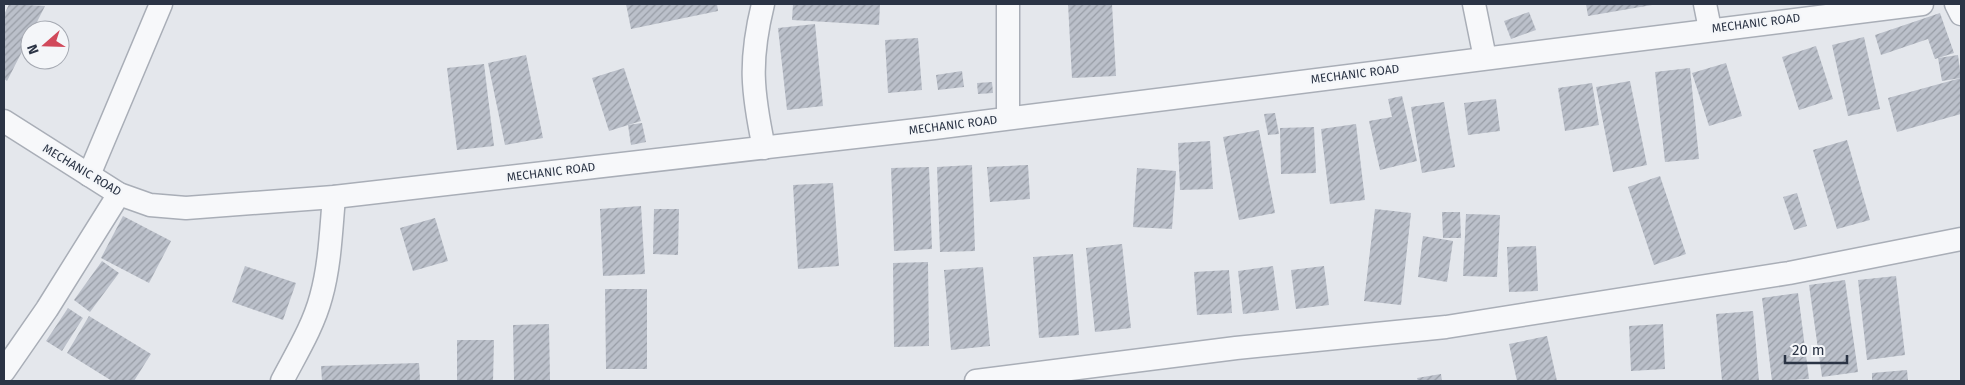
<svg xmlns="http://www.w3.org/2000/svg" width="1965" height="385" font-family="'Fira Sans',sans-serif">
	<defs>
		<pattern id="building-hatch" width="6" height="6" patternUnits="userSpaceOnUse" patternTransform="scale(1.25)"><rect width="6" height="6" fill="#bbc0ca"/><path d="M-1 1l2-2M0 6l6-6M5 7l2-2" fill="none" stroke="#989da6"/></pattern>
	</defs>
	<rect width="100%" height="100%" fill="#e4e7ec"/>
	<!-- building -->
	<g fill="url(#building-hatch)">
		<path d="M9 4 45 6 33 30H30V36L7 81 4 79V15Z"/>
		<path d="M626 4H717L718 11 631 29Z"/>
		<path d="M793 4H880L879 25 792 20Z"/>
		<path d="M1068 4H1112L1116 76 1072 78Z"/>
		<path d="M1586 4H1652V5L1588 16Z"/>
		<path d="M1529 12 1536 30 1511 39 1504 21Z"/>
		<path d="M1940 13 1954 53 1935 59 1928 39 1881 55 1875 35Z"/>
		<path d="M815 24 823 106 787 110 778 28Z"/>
		<path d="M1864 37 1880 109 1848 116 1832 45Z"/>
		<path d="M918 38 922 90 888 93 885 40Z"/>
		<path d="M1816 46 1833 99 1799 110 1782 57Z"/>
		<path d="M526 55 543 138 505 145 488 63Z"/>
		<path d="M1958 55 1961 78 1942 81 1938 58Z"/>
		<path d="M1726 63 1742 116 1709 126 1692 73Z"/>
		<path d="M484 64 494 146 457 150 447 68Z"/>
		<path d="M624 68 641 121 609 131 592 78Z"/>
		<path d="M1690 68 1699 159 1665 162 1655 72Z"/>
		<path d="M962 71 964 87 938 90 936 75Z"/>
		<path d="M1961 78V114L1897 132 1888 98Z"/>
		<path d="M1630 81 1647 165 1613 172 1596 87Z"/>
		<path d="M992 82 993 93 978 94 977 83Z"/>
		<path d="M1592 83 1599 125 1565 131 1558 88Z"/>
		<path d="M1402 96 1417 161 1380 170 1369 121 1392 117 1388 99Z"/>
		<path d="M1496 99 1500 131 1468 135 1464 103Z"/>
		<path d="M1444 102 1455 167 1422 173 1411 107Z"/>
		<path d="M1275 113 1279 134 1268 135 1264 114Z"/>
		<path d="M642 123 646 142 631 145 628 125Z"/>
		<path d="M1356 124 1365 200 1330 204 1321 129Z"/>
		<path d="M1314 127 1316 173 1281 174 1280 128Z"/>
		<path d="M1259 130 1275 213 1239 220 1223 137Z"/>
		<path d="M1847 140 1870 220 1837 229 1813 150Z"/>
		<path d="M1210 141 1213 189 1180 190 1178 143Z"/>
		<path d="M972 165 975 251 940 252 937 167Z"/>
		<path d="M1028 165 1030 199 990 202 987 167Z"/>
		<path d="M929 167 932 249 894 251 891 168Z"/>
		<path d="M1137 168 1176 171 1172 229 1133 227Z"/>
		<path d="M1660 176 1686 254 1654 265 1628 187Z"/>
		<path d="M833 183 839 266 798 269 793 185Z"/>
		<path d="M1797 193 1807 226 1794 230 1783 197Z"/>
		<path d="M641 206 645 274 603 276 600 209Z"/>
		<path d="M654 209H679L678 255 653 254Z"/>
		<path d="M1375 209 1411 213 1401 305 1364 301Z"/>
		<path d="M1442 212H1460L1461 238H1443Z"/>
		<path d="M1466 214 1500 215 1497 277 1463 276Z"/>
		<path d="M123 216 171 241 149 283 101 258Z"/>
		<path d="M435 218 448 261 413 271 400 228Z"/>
		<path d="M1423 236 1453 241 1447 282 1418 277Z"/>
		<path d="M1122 244 1131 328 1095 332 1086 248Z"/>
		<path d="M1536 246 1538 291 1509 292 1507 247Z"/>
		<path d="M1073 254 1079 335 1039 338 1033 257Z"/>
		<path d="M102 261 119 273 90 312 74 300Z"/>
		<path d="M928 262 929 346 894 347 893 263Z"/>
		<path d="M245 266 296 283 283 320 232 302Z"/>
		<path d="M1273 266 1279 310 1243 314 1238 271Z"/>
		<path d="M1324 266 1329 305 1296 309 1291 270Z"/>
		<path d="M983 267 990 346 951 350 944 270Z"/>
		<path d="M1229 270 1232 313 1197 315 1194 272Z"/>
		<path d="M1896 276 1905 355 1867 360 1858 280Z"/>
		<path d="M1845 280 1858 372 1822 377 1809 285Z"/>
		<path d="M605 289H647V369H606Z"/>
		<path d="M1798 293 1809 379 1772 381 1762 298Z"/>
		<path d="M68 308 83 318 62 351 46 341Z"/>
		<path d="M1753 311 1759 381H1722L1716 314Z"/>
		<path d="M89 316 151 354 134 381H112L67 353Z"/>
		<path d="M549 324 550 381H514L513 325Z"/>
		<path d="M1663 324 1665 369 1631 371 1629 326Z"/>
		<path d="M1547 336 1557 381H1517L1509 344Z"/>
		<path d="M457 340H494L493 381H457Z"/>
		<path d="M419 363 420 381H322L321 366Z"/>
		<path d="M1907 370 1908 381H1872V373Z"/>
		<path d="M1441 374 1442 381H1418L1417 378Z"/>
	</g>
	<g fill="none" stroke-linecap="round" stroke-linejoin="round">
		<defs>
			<g id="minor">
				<path d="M763 4C749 61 752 91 764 148"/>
				<path d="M1008 4V118"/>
				<path d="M1474 4 1485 58"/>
				<path d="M1705 4 1710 29"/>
				<path d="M1956 4 1961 14"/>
				<path d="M4 121 119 194 150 205 186 208 334 197 934 128 1922 4"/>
				<path d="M89 175 161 4"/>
				<path d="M4 371 47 309 119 194"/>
				<path d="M282 381C296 354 313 327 321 297 330 265 331 230 334 197"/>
				<path d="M976 381 1236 348 1446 327 1789 273 1961 239"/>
			</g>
		</defs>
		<!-- minor casing -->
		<use href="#minor" stroke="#a9aeb7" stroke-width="25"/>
		<!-- minor -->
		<use href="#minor" stroke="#f7f8fa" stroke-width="22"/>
	</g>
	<g text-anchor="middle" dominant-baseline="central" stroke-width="4.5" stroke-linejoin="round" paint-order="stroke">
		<!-- street labels -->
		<g font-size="12" fill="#2b3445" stroke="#f4f6f9">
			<text transform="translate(1756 23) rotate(-7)">MECHANIC ROAD</text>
			<text transform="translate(1355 74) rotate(-7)">MECHANIC ROAD</text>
			<text transform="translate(953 125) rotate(-7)">MECHANIC ROAD</text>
			<text transform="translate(82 170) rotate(31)">MECHANIC ROAD</text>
			<text transform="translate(551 172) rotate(-7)">MECHANIC ROAD</text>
		</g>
	</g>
	<!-- border -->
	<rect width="1965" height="385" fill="none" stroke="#2b3445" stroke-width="10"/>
	<!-- north arrow -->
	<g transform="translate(45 45) rotate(250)"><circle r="24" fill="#f4f6f9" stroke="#a4a8b1"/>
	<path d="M0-4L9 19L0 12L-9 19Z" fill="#d1495b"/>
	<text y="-8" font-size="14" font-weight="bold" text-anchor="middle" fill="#2b3445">N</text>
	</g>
	<!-- scale -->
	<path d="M1785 355v8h62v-8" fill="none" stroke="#2b3445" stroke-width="2.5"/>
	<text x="1792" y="355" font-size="15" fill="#2b3445" stroke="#f4f6f9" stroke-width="4" paint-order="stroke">20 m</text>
</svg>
